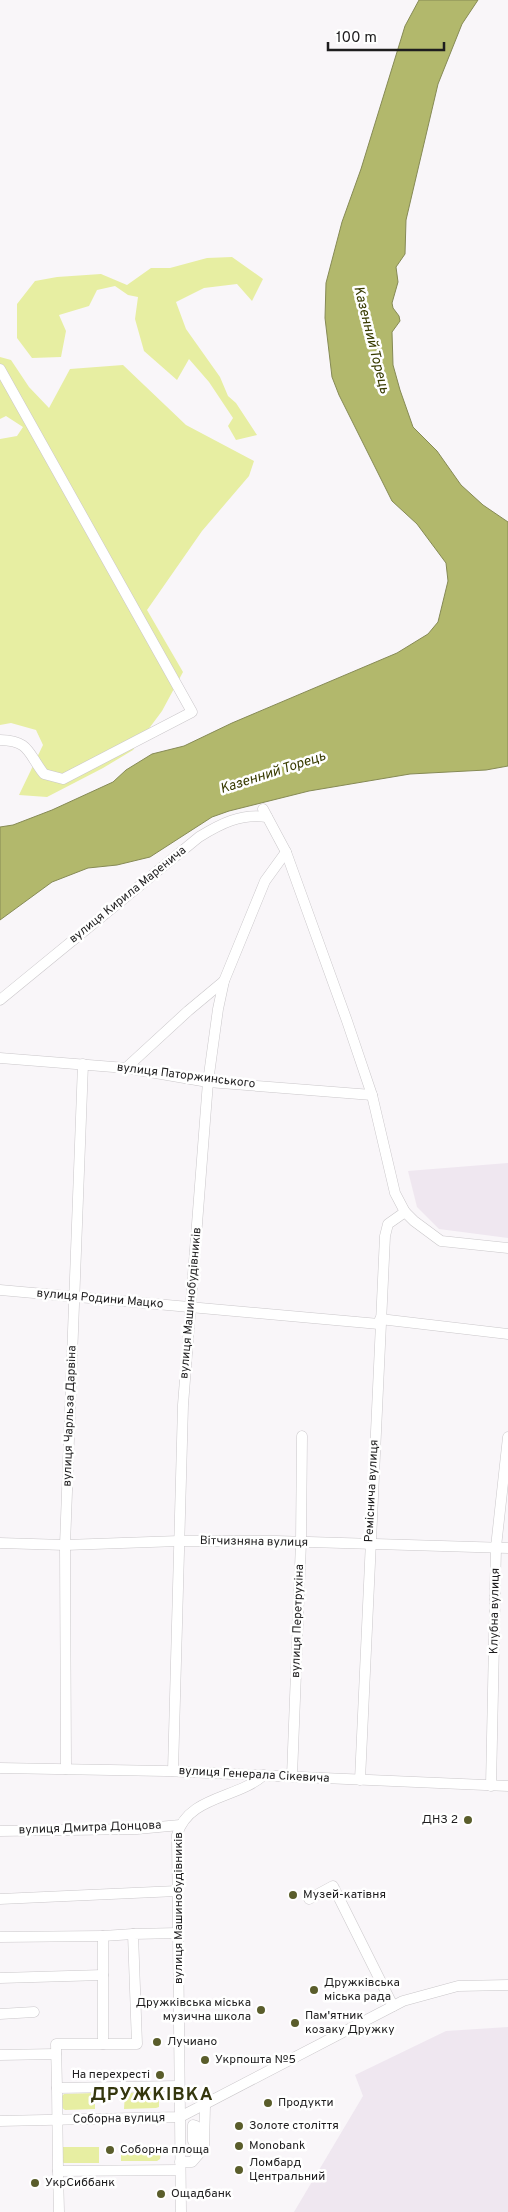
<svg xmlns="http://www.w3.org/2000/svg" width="508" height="2212" font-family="Overpass,sans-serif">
	<rect width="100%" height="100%" fill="#f9f6f9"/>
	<!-- built -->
	<g fill="#efe7f0">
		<path d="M508 1163V1238L439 1229 417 1207 408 1171Z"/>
		<path d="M508 2027V2212H294L363 2096 355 2075 446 2031Z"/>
	</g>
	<!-- green -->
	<g fill="#e7eea2">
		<path d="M232 257 263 279 252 301 237 284 204 288 176 302 186 329 220 377 228 396 236 403 257 435 236 440 228 426 233 418 209 382 189 359 177 380 144 351 135 319 138 297 128 295 115 286 97 290 89 306 59 315 66 331 61 357 32 358 17 338V304L35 281 57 277 101 274 127 285 151 268H170L207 258Z"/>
		<path d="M0 357 11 360 29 387 49 408 70 369 123 365 186 425 254 461 249 476 202 531 147 610 183 672 162 711 133 750 103 768 47 797 19 795 43 745 36 730 11 723 0 725V439L17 436 23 427 6 416 0 419Z"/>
		<path d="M154 2092 159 2095V2107L156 2108 124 2109 125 2093Z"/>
		<path d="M95 2093V2109L65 2110 61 2107V2097L64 2094Z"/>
		<path d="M157 2145 161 2153 160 2159 157 2161H121V2146Z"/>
		<path d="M63 2147H99V2163H64L60 2161V2150Z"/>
	</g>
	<!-- water -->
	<path fill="#b2b86c" stroke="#868a55" d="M419 0H478L462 24 438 84 406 220 405 254 396 267 398 282 392 303 393 308 399 316 400 321 392 332 393 365 400 390 413 427 437 451 461 485 483 505 508 522V766L486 770 410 774 309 791 229 811 212 817 150 857 117 865 88 868 52 882 0 920V827L13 825 52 810 113 782 126 770 152 754 184 746 232 723 397 653 428 634 438 622 448 581 446 563 417 524 392 501 339 395 332 377 325 318 326 283 342 222 361 169 405 26Z"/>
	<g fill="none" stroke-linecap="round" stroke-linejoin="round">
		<defs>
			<g id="minor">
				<path d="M0 369 192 712 63 779 44 774C27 752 30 741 0 740"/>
				<path d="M263 809 286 852 347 1021 372 1095 395 1193 405 1212 414 1221 441 1241 508 1248"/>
				<path d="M0 1000 199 837C220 824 241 813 267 817"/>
				<path d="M0 1058 126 1068 208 1082 372 1095"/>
				<path d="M126 1068 188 1011 224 981"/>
				<path d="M0 1290 379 1324"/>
				<path d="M380 1319 508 1334"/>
				<path d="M0 1543 65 1545 179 1541H276L508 1548"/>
				<path d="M0 1768 165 1771 508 1786"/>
				<path d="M66 1769 65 1545 83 1064"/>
				<path d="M173 1771 183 1405 208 1082 218 1009 224 981 265 881 286 852"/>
				<path d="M292 1776 301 1542 302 1436"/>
				<path d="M360 1780 385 1236 388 1224 405 1212"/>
				<path d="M491 1786 496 1547 508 1437"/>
				<path d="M0 1831 137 1829 180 1825"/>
				<path d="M0 1899 177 1891"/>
				<path d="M309 1899 333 1886 393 2006"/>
				<path d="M0 1937 103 1936"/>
				<path d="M0 1978 103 1975"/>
				<path d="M0 2014 34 2012"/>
				<path d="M103 2044V1936L133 1934"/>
				<path d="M0 2055 56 2054"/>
				<path d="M179 2086 57 2088 58 2171 180 2170"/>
				<path d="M57 2088 56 2044H137L133 1934 178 1933"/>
				<path d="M0 2121 180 2117 403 2001 458 1986 508 1985"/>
				<path d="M193 2125 196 2126 195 2142 193 2141Z"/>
				<path d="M180 2162H192L204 2148 205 2105"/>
				<path d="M58 2171 59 2212"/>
				<path d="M181 2212 177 1835C188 1796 237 1799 264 1775"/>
			</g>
		</defs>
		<!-- minor casing -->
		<use href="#minor" stroke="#cac7ca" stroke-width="11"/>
		<!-- minor -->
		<use href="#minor" stroke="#fff" stroke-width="10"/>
	</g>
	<!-- markers -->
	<g fill="#5a5d2b" stroke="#fff" stroke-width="2">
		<circle cx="468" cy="1820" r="5"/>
		<circle cx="293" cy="1895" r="5"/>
		<circle cx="314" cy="1990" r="5"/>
		<circle cx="261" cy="2010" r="5"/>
		<circle cx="295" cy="2023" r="5"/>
		<circle cx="157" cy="2042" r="5"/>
		<circle cx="205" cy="2060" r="5"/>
		<circle cx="160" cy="2075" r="5"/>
		<circle cx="268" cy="2103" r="5"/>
		<circle cx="239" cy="2126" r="5"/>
		<circle cx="239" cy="2146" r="5"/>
		<circle cx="110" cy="2150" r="5"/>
		<circle cx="239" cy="2170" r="5"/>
		<circle cx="35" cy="2183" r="5"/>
		<circle cx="161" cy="2194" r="5"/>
	</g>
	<g text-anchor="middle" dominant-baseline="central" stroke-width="5" stroke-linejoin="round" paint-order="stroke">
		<!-- street labels -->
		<g font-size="12" fill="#1e1d1e" stroke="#fff">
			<text transform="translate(128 895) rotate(-39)">вулиця Кирила Маренича</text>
			<text transform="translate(186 1076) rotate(7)">вулиця Паторжинського</text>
			<text transform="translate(100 1299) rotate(5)">вулиця Родини Мацко</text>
			<text transform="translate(191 1303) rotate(-85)">вулиця Машинобудівників</text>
			<text transform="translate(70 1416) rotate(-88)">вулиця Чарльза Дарвіна</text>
			<text transform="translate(372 1491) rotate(-87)">Реміснича вулиця</text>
			<text transform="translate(254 1542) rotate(1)">Вітчизняна вулиця</text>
			<text transform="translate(495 1611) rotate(-89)">Клубна вулиця</text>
			<text transform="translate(298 1621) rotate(-88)">вулиця Перетрухіна</text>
			<text transform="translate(254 1775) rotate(3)">вулиця Генерала Сікевича</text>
			<text transform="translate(90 1828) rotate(-2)">вулиця Дмитра Донцова</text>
			<text transform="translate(179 1908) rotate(-90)">вулиця Машинобудівників</text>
			<text transform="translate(119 2119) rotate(-1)">Соборна вулиця</text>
		</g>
		<!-- poi labels -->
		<g font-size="12" fill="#1e1d1e" stroke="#fff" text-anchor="start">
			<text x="458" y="1820" text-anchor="end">ДНЗ 2</text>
			<text x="303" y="1895">Музей-катівня</text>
			<text x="324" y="1983">Дружківська<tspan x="324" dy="14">міська рада</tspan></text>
			<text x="251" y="2003" text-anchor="end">Дружківська міська<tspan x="251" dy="14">музична школа</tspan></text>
			<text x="305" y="2016">Пам'ятник<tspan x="305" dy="14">козаку Дружку</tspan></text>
			<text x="167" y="2042">Лучиано</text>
			<text x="215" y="2060">Укрпошта №5</text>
			<text x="150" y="2075" text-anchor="end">На перехресті</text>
			<text x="278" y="2103">Продукти</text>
			<text x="249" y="2126">Золоте століття</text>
			<text x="249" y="2146">Monobank</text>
			<text x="120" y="2150">Соборна площа</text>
			<text x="249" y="2163">Ломбард<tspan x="249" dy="14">Центральний</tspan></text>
			<text x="45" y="2183">УкрСиббанк</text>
			<text x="171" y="2194">Ощадбанк</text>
		</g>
		<!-- water labels -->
		<g font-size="14" font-style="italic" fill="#383b00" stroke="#fff">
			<text transform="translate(371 340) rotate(76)">Казенний Торець</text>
			<text transform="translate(273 773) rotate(-18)">Казенний Торець</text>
		</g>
		<!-- district labels -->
		<g font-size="18" font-weight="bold" letter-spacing="1" fill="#34360d" stroke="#fff">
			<text x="152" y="2095">ДРУЖКІВКА</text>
		</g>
	</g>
	<!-- scale -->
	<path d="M328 42v8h116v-8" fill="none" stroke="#1e1d1e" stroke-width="2.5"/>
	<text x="336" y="42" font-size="15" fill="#1e1d1e" stroke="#ffffff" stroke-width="4" paint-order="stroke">100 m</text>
</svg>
